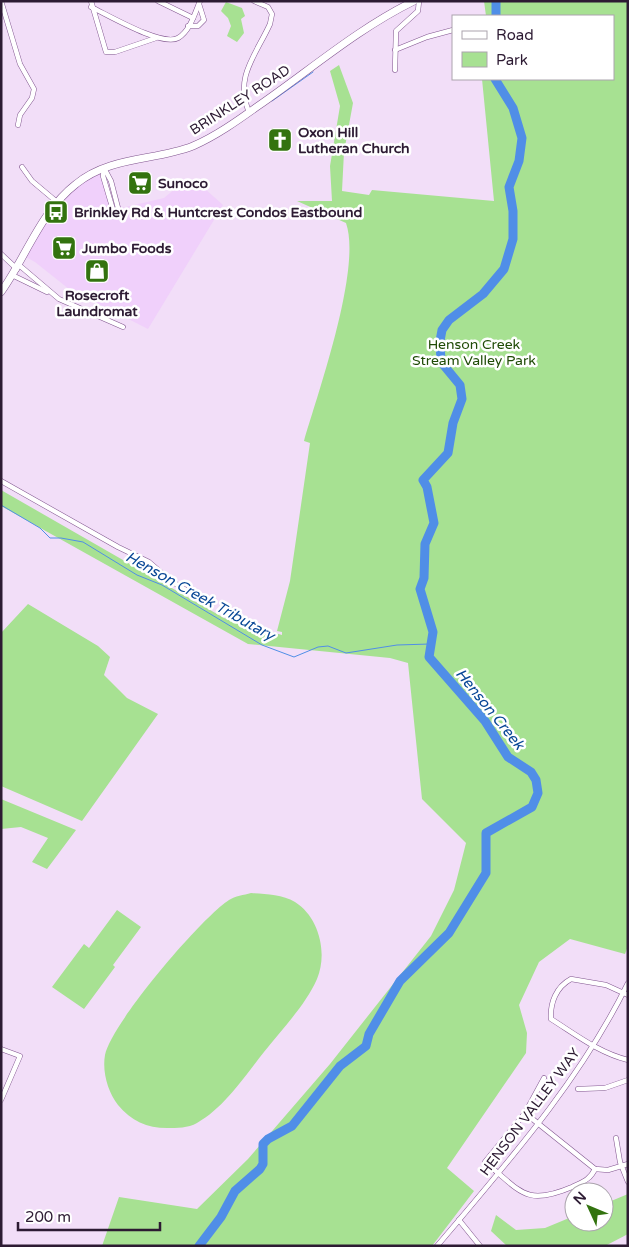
<svg xmlns="http://www.w3.org/2000/svg" width="629" height="1247" font-family="'Varela Round',sans-serif">
	<rect width="100%" height="100%" fill="#f2def8"/>
	<!-- built -->
	<path fill="#f0d0fb" d="M104 168 103 176 113 210 164 198 176 188 191 185 204 188 223 205 148 329 69 289 35 262 24 256 57 202Z"/>
	<!-- green -->
	<g fill="#a7e192">
		<path d="M484 1H628V946L625 954 570 939 539 962 519 1005 527 1033 526 1053 447 1168 474 1191 432 1246H102L119 1197 197 1209 248 1159 330 1064 431 936 454 890 466 843 422 799 408 663 390 658 248 644 1 506V490L224 618 282 635V632L277 631 290 581 310 443 304 441C318 393 362 268 346 223L297 201H332L330 166 340 106 330 71 339 65 353 103 344 152 342 191 369 195 372 190 494 201 482 79H613V16H486Z"/>
		<path d="M226 2 242 8 245 16 241 19 244 33 237 42 227 36 231 26 228 18 221 11Z"/>
		<path d="M28 604 98 646 110 657 104 675 127 698 158 714 82 821 1 786V633Z"/>
		<path d="M1 799 76 830 47 869 32 862 48 838 21 827 1 829Z"/>
		<path d="M251 893C265 894 282 894 295 902 319 917 328 953 317 979 305 1006 282 1029 264 1052 245 1076 224 1108 197 1123 188 1128 177 1128 167 1128 147 1128 131 1121 118 1105 108 1092 102 1072 105 1055 111 1024 201 918 229 900 235 896 244 895 251 893Z"/>
		<path d="M117 910 141 927 113 965 115 967 84 1009 52 987 84 944 89 948Z"/>
		<path d="M628 1194V1234L605 1246H507L491 1231 496 1215 516 1230 545 1228 574 1216V1222H604V1204Z"/>
	</g>
	<g fill="none" stroke-linecap="round" stroke-linejoin="round">
		<!-- stream -->
		<g stroke="#508ee7" stroke-width="1">
			<path d="M272 101 313 72"/>
			<path d="M1 505 40 528 50 538H61L83 542 137 575 162 585 262 645 294 657 318 647 328 646 346 653 397 645 430 644"/>
		</g>
		<!-- river -->
		<g stroke="#508ee7" stroke-width="9">
			<path d="M496 1V16"/>
			<path d="M199 1246 221 1217 235 1191 260 1169 263 1164V1144L268 1139 292 1126 340 1066 366 1046 369 1034 400 981 449 933 486 873V833L532 807 538 793 536 780 531 772 508 757 485 721 429 657 433 632 420 589 424 578 425 544 434 523 427 487 423 480 448 453 453 423 462 399 460 385 441 362 440 341 442 330 449 320 483 294 504 269 513 239V211L509 187 519 161 522 138 513 108 495 79"/>
		</g>
		<defs>
			<g id="minor">
				<path d="M1 1 20 64 34 89 32 98 20 115 18 125"/>
				<path d="M91 1 106 52H115L156 38"/>
				<path d="M158 1 193 18"/>
				<path d="M91 7C108 15 162 47 178 38 190 31 195 13 200 1"/>
				<path d="M188 26H198L204 20 199 4"/>
				<path d="M395 50 427 37 453 30"/>
				<path d="M395 70 396 31 418 11 419 1"/>
				<path d="M249 112C234 77 256 55 270 24L272 14 268 7 254 1"/>
				<path d="M22 167 32 181 57 202"/>
				<path d="M104 168 103 176 113 210"/>
				<path d="M104 168 111 181 118 208"/>
				<path d="M1 254 17 269"/>
				<path d="M19 265 59 299 123 327"/>
				<path d="M12 275 47 292"/>
				<path d="M1 481 118 547 149 562 171 581 199 598"/>
				<path d="M628 995 606 985 571 979C556 987 550 1003 551 1019 575 1034 599 1053 628 1060"/>
				<path d="M1 1049 20 1056 1 1100"/>
				<path d="M544 1078 525 1113 485 1162C521 1191 525 1207 572 1187 582 1182 590 1180 595 1169"/>
				<path d="M578 1089 605 1088 628 1080"/>
				<path d="M525 1113 595 1169 608 1170 628 1164"/>
				<path d="M616 1138 620 1162 628 1182"/>
				<path d="M459 1220 480 1246"/>
				<path d="M437 1246C507 1163 580 1081 628 983"/>
			</g>
			<path id="secondary" d="M1 292C26 257 41 211 76 184 110 156 155 161 193 146 216 136 237 121 258 106 309 71 357 29 414 1"/>
		</defs>
		<!-- minor casing -->
		<use href="#minor" stroke="#81558f" stroke-width="5.5"/>
		<!-- secondary casing -->
		<use href="#secondary" stroke="#81558f" stroke-width="8"/>
		<!-- minor -->
		<use href="#minor" stroke="#fff" stroke-width="4.5"/>
		<!-- secondary -->
		<use href="#secondary" stroke="#fff" stroke-width="7"/>
	</g>
	<!-- icons -->
	<defs>
		<symbol id="church-square" viewBox="-11 -11 22 22"><rect x="-9" y="-9" width="18" height="18" rx="4" fill="#33730f" stroke="#fff"/><path d="M-1.2-6h2.4v3.5h3.3v2.4h-3.3V6h-2.4V-.1h-3.3v-2.4h3.3Z" fill="#fff"/></symbol>
		<symbol id="supermarket-square" viewBox="-11 -11 22 22"><rect x="-9" y="-9" width="18" height="18" rx="4" fill="#33730f" stroke="#fff"/><path d="M-6-5.5h2.5l.6 2H6L4.5 2H-2.5L-4.4-4H-6ZM-1.5 3.2a1.3 1.3 0 1 0 .1 0ZM3 3.2a1.3 1.3 0 1 0 .1 0Z" fill="#fff"/></symbol>
		<symbol id="bus-square" viewBox="-11 -11 22 22"><rect x="-9" y="-9" width="18" height="18" rx="4" fill="#33730f" stroke="#fff"/><path d="M-5-6H5V4H4V6H2V4H-2V6H-4V4H-5ZM-3.5-4V0h7V-4ZM-3.5 1.2v1.5H-2V1.2ZM2 1.2v1.5H3.5V1.2Z" fill="#fff"/></symbol>
		<symbol id="shop-square" viewBox="-11 -11 22 22"><rect x="-9" y="-9" width="18" height="18" rx="4" fill="#33730f" stroke="#fff"/><path d="M-5-2.5h2.3a2.7 3.5 0 0 1 5.4 0H5L5.5 6h-11ZM-1.5-2.5h3a1.5 2.3 0 0 0-3 0Z" fill="#fff"/></symbol>
	</defs>
	<g fill-rule="evenodd">
		<use href="#church-square" x="266" y="126" width="28" height="28"/>
		<use href="#supermarket-square" x="126" y="169" width="28" height="28"/>
		<use href="#bus-square" x="42" y="198" width="28" height="28"/>
		<use href="#supermarket-square" x="50" y="234" width="28" height="28"/>
		<use href="#shop-square" x="83" y="257" width="28" height="28"/>
	</g>
	<g text-anchor="middle" dominant-baseline="central" stroke-width="5" stroke-linejoin="round" paint-order="stroke">
		<!-- street labels -->
		<g font-size="14" fill="#2d1b33" stroke="#fff">
			<text transform="translate(240 100) rotate(-33)">BRINKLEY ROAD</text>
			<text transform="translate(530 1112) rotate(-53)">HENSON VALLEY WAY</text>
		</g>
		<!-- poi labels -->
		<g font-size="14" font-weight="bold" fill="#2d1b33" stroke="#fff" text-anchor="start">
			<text x="298" y="132">Oxon Hill<tspan x="298" dy="16">Lutheran Church</tspan></text>
			<text x="158" y="183">Sunoco</text>
			<text x="74" y="212">Brinkley Rd &amp; Huntcrest Condos Eastbound</text>
			<text x="82" y="248">Jumbo Foods</text>
			<text x="97" y="295" text-anchor="middle">Rosecroft<tspan x="97" dy="16">Laundromat</tspan></text>
		</g>
		<!-- park labels -->
		<g font-size="14" fill="#1f4b06" stroke="#fff">
			<text x="474" y="344">Henson Creek<tspan x="474" dy="16">Stream Valley Park</tspan></text>
		</g>
		<!-- water labels -->
		<g font-size="15" font-style="italic" fill="#084796" stroke="#fff">
			<text transform="translate(200 596) rotate(29)">Henson Creek Tributary</text>
			<text transform="translate(490 709) rotate(51)">Henson Creek</text>
		</g>
	</g>
	<!-- border -->
	<rect width="629" height="1247" fill="none" stroke="#2d1b33" stroke-width="5"/>
	<!-- legend -->
	<rect x="452" y="15" width="162" height="65" fill="#ffffff" stroke="#aba4ad"/>
	<rect x="462" y="31" width="25" height="8" fill="#ffffff" stroke="#aba4ad"/>
	<text x="496" y="40" font-size="15" fill="#2d1b33">Road</text>
	<rect x="462" y="52" width="25" height="15" fill="#a7e192" stroke="#aba4ad"/>
	<text x="496" y="65" font-size="15" fill="#2d1b33">Park</text>
	<!-- north arrow -->
	<g transform="translate(589 1207) rotate(314)"><circle r="24" fill="#ffffff" stroke="#aba4ad"/>
	<path d="M0-4L9 19L0 12L-9 19Z" fill="#33730f"/>
	<text y="-8" font-size="14" font-weight="bold" text-anchor="middle" fill="#2d1b33">N</text>
	</g>
	<!-- scale -->
	<path d="M18 1222v8h142v-8" fill="none" stroke="#2d1b33" stroke-width="2.5"/>
	<text x="25" y="1222" font-size="15" fill="#2d1b33" stroke="#ffffff" stroke-width="4" paint-order="stroke">200 m</text>
</svg>
